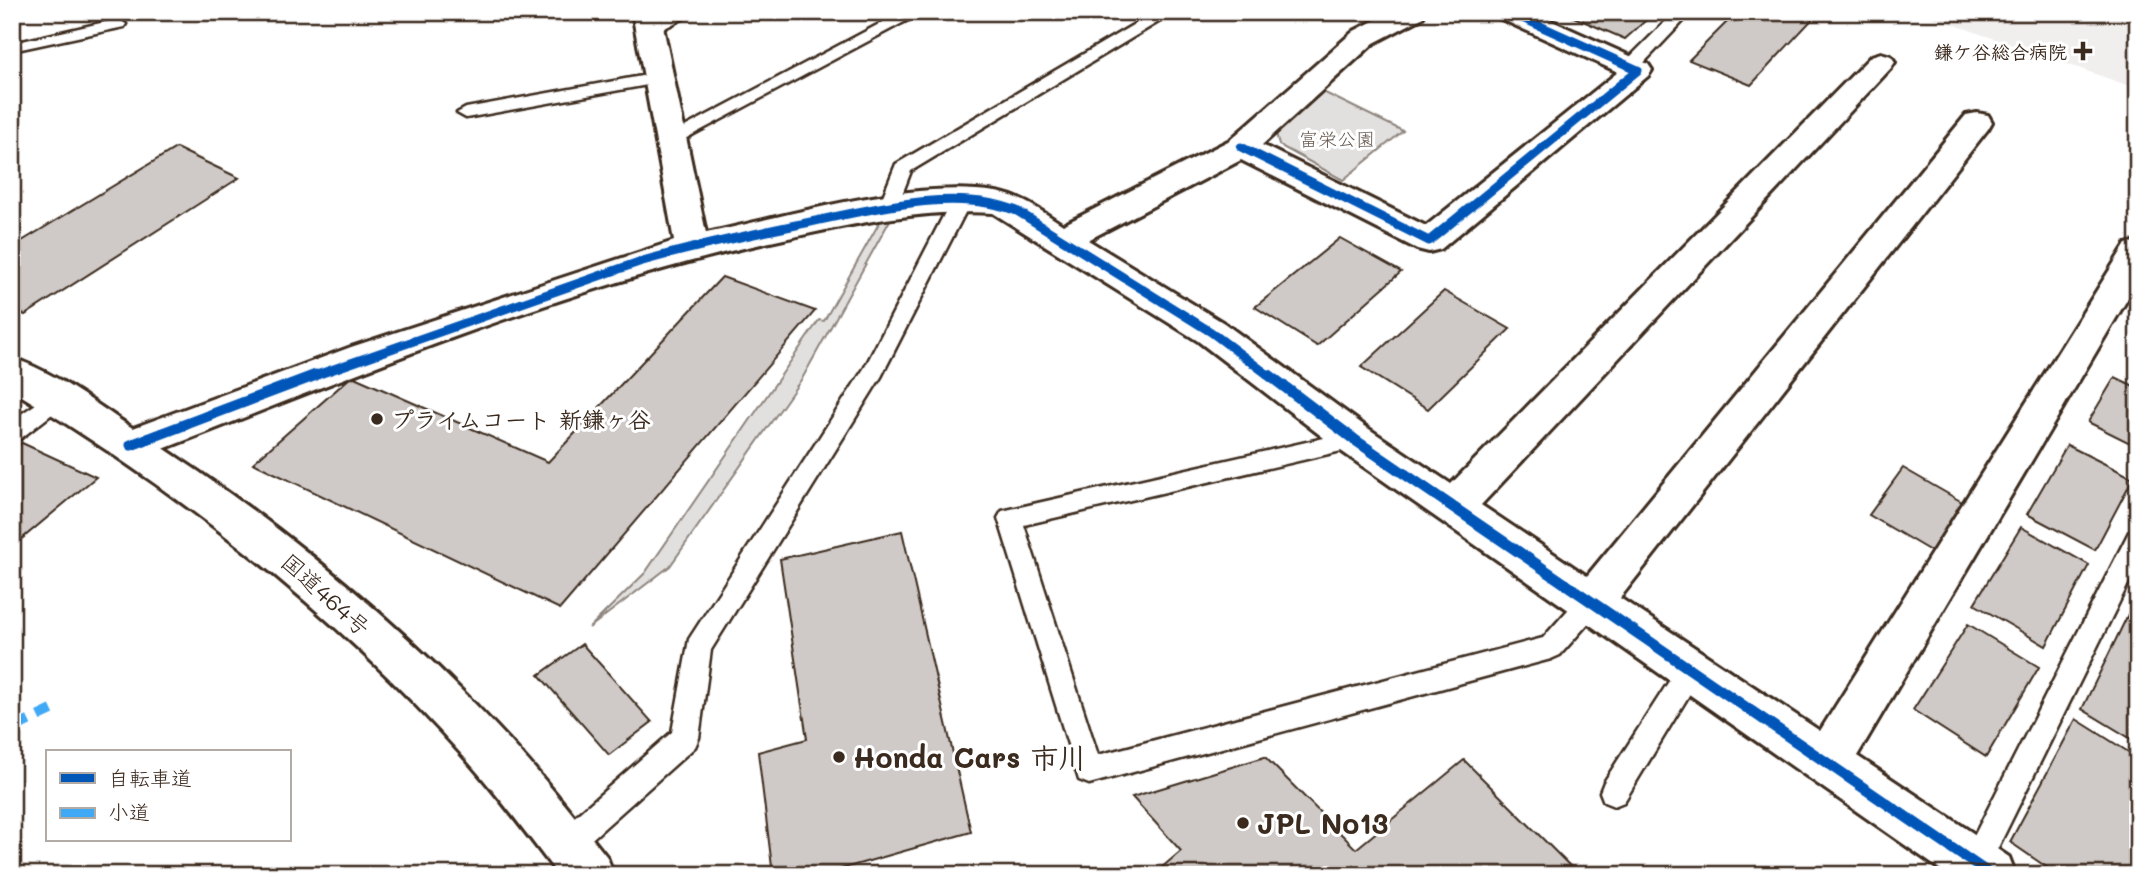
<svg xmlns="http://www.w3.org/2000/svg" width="2150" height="887" font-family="Mali,'Klee One',sans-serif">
	<rect width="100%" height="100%" fill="#fff"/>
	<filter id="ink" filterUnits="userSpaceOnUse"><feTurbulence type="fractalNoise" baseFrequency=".0143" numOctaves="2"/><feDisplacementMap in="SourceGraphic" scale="14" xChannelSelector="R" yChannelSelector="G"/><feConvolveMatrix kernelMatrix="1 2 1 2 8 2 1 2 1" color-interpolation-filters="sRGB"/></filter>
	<g filter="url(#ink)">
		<!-- built -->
		<path fill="#f1efee" d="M1918 12H2138V89Z"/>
		<!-- green -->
		<g fill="#e2e0de" stroke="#8e857e" stroke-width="2">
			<path d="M1321 91 1403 131 1343 180 1279 145 1276 133Z"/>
			<path d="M894 213 803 377 670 566 589 628 645 573 819 320 824 321 883 216Z"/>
		</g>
		<!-- building -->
		<g fill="#cfcac7" stroke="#3b2a1e" stroke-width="2">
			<path d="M1562 12H1651L1654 13 1625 39Z"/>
			<path d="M1737 12H1819L1751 85 1689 60Z"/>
			<path d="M176 148 239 178 25 315 12 308V247Z"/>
			<path d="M1340 238 1401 272 1317 346 1255 307Z"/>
			<path d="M722 277 815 311 560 609 253 463 352 376 548 462Z"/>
			<path d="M1444 291 1510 329 1428 409 1361 367Z"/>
			<path d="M2115 377 2138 388V447L2088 422Z"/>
			<path d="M22 443 96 477 12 547V450Z"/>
			<path d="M2067 445 2133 478 2095 550 2027 514Z"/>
			<path d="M1903 468 1976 510 1944 559 1869 515Z"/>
			<path d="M2021 527 2089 565 2046 646 1974 604Z"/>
			<path d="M902 531 971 832 820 875H773L758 752 807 739 780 559Z"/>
			<path d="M2138 594V743L2082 709Z"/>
			<path d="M1968 624 2039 667 1986 757 1913 710Z"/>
			<path d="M582 644 652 722 609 755 539 675Z"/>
			<path d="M2076 719 2138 758V875H2058L2010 842Z"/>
			<path d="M1265 757 1356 849 1464 760 1579 875H1153L1181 851 1132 797Z"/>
		</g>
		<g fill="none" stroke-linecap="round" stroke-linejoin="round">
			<defs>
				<g id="service">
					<path d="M674 12H696L655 33 649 35 641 30Z"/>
					<path d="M902 12H923L677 143 671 145 662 139Z"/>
					<path d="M1155 12H1175L911 171 896 210H882L879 206 896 164Z"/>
					<path d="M1675 12H1692L1636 71H1624L1621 67 1624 63Z"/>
					<path d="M118 19 126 24 124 27 12 51V40L18 42Z"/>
					<path d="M658 73 664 74 667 78 664 82 466 118 457 113 466 108Z"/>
					<path d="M961 195 971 201 881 377 711 650 699 738 695 747 575 854 565 858 555 854 551 844 555 834 672 732 689 639 865 367 951 201Z"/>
					<path d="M57 390 65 392 68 398 65 404 20 439 12 442V420Z"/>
					<path d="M1355 431 1363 434 1366 440 1363 446 1024 525 1098 755 1543 638 1583 593 1592 590 1601 593 1605 601 1601 609 1560 655 1551 659 1089 784 1079 780 998 518 1002 511Z"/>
					<path d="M2138 529V564L1985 874H1965L1960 864 1965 854 2129 532Z"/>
					<path d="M1691 657 1700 661 1704 669 1700 677 1624 802 1614 806 1604 802 1600 792 1604 782 1682 661Z"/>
				</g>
				<path id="minor" d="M632 12H660L706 233C792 215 909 179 996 192 1021 196 1043 212 1063 225L1230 140 1354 31 1391 12H1426L1422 18 1374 43 1262 145 1426 226 1618 72 1499 18 1495 12H1532L1648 64 1652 70 1648 76 1441 249 1429 252 1417 249 1241 160 1088 240 1224 323 1369 429 1451 484 1871 56 1881 53 1891 56 1895 62 1891 68 1481 505 1587 576 1966 115 1977 113 1988 115 1992 122 1988 129 1620 598 1820 731 2126 244 2138 241V281L1857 756 2009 857 2016 875H1948L1341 451 1198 341 993 213C921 209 854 224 784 239 566 285 353 376 145 456L131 460 117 456 112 445 117 434 351 347 674 241Z"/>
				<path id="trunk" d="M12 358C54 371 94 403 131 427 264 511 390 613 498 728 537 769 572 813 607 857L614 875H558C528 835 499 796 466 759 336 612 179 491 12 390Z"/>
			</defs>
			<!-- service casing -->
			<use href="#service" stroke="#3b2a1e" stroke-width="5"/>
			<!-- minor casing -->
			<use href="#minor" stroke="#3b2a1e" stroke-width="6"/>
			<!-- trunk casing -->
			<use href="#trunk" stroke="#3b2a1e" stroke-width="6"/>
			<!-- service -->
			<use href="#service" fill="#fff" fill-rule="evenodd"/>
			<!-- minor -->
			<use href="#minor" fill="#fff" fill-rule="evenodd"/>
			<!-- trunk -->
			<use href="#trunk" fill="#fff" fill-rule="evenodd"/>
			<!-- quiet -->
			<path stroke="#3fa9f5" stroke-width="10" stroke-dasharray="19 10" stroke-linecap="butt" d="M12 729 52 710"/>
			<defs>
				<g id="cycleway-far1">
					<path d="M1241 147 1429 241 1638 70 1509 12"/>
					<path d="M311 377 639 262C691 247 743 236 796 225 861 212 953 185 1017 211L1211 332 1271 377"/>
				</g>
				<g id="cycleway">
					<path d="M1269 375 1355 440 1991 875"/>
					<path d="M131 445 316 375"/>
				</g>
			</defs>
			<!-- cycleway-far1 casing -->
			<use href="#cycleway-far1" stroke="#fff" stroke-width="12"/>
			<!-- cycleway casing -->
			<use href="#cycleway" stroke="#fff" stroke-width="16"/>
			<!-- cycleway-far1 -->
			<use href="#cycleway-far1" stroke="#0057b8" stroke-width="9"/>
			<!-- cycleway -->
			<use href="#cycleway" stroke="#0057b8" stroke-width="11"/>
		</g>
	</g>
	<!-- markers -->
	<g fill="#3b2a1e" stroke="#fff" stroke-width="2.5">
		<path d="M2079.5 40.5h7v7h7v7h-7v7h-7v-7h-7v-7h7z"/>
		<circle cx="377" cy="419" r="7"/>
		<circle cx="839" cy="757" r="7"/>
		<circle cx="1243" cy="823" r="7"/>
	</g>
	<g text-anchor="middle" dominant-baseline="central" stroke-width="6" stroke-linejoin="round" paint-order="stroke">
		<!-- far-poi labels -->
		<g font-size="19" font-weight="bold" fill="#3b2a1e" stroke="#fff" text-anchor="end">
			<text x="2067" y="51">鎌ケ谷総合病院</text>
		</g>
		<!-- far-park labels -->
		<g font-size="19" fill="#65584e" stroke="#fff">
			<text x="1337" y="138">富栄公園</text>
		</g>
		<!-- poi labels -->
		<g font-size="23" font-weight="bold" fill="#3b2a1e" stroke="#fff" text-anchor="start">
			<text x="391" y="419">プライムコート 新鎌ヶ谷</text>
		</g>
		<!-- street labels -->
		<g font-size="23" fill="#3b2a1e" stroke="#fff">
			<text transform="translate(326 594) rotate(42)">国道464号</text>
		</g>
		<!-- near-poi labels -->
		<g font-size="28" font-weight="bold" fill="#3b2a1e" stroke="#fff" text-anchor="start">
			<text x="853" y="757">Honda Cars 市川</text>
			<text x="1257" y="823">JPL No13</text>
		</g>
	</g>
	<!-- margin -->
	<rect width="2150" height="887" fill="none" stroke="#fff" stroke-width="42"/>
	<rect x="21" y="21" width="2108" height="845" fill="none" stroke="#3b2a1e" stroke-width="2.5" filter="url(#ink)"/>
	<!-- legend -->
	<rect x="46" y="750" width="245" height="91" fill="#ffffff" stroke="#b1aaa5" stroke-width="2"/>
	<rect x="60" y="773" width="35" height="10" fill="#0057b8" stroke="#b1aaa5" stroke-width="2"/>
	<text x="108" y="786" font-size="21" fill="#3b2a1e">自転車道</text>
	<rect x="60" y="808" width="35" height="10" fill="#3fa9f5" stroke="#b1aaa5" stroke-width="2"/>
	<text x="108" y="820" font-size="21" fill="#3b2a1e">小道</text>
</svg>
